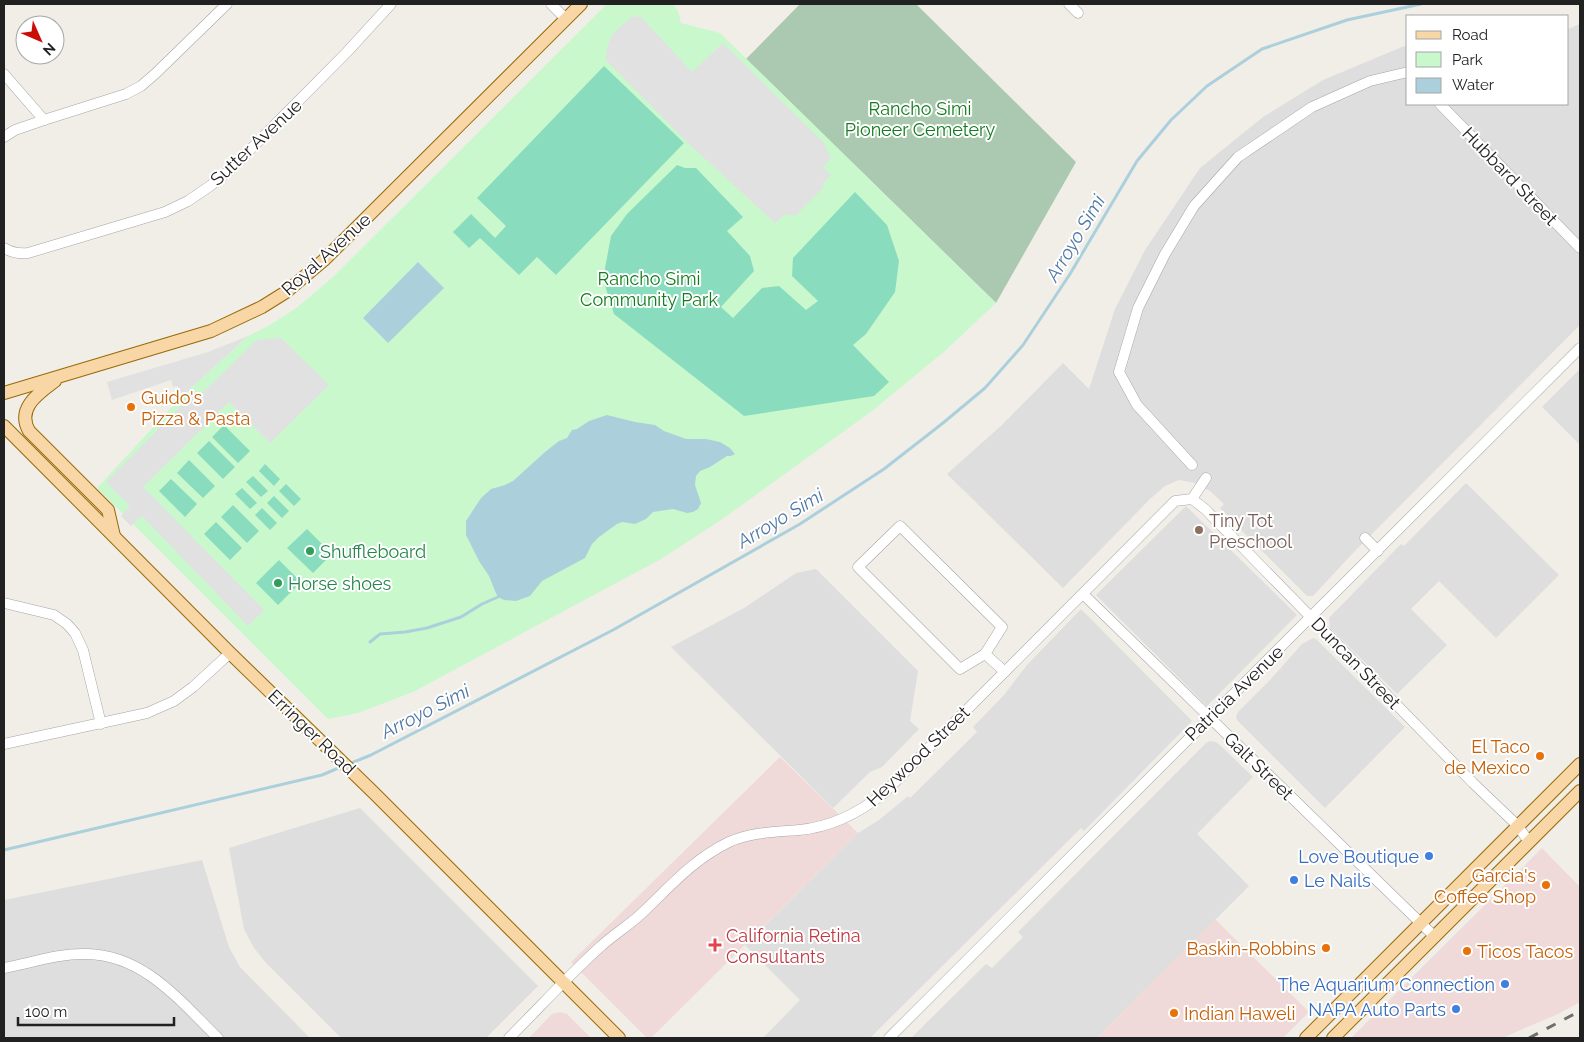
<svg xmlns="http://www.w3.org/2000/svg" width="1584" height="1042" font-family="Raleway,sans-serif">
	<rect width="100%" height="100%" fill="#f1eee8"/>
	<!-- residential -->
	<g fill="#dfdede">
		<path d="M1580 24V325L1354 552 1313 596H1307L1242 531 1220 508 1224 504 1210 491 1195 483 1179 480 1165 486 1150 499 1063 588 947 474 1003 424 1063 363 1089 389 1115 309 1145 250 1200 168 1263 117 1323 80 1402 47 1408 45V104H1568V29Z"/>
		<path d="M1580 369V445L1542 407Z"/>
		<path d="M1466 483 1559 575 1496 638 1439 581 1411 609 1447 645 1397 694 1330 628 1329 618 1401 544 1404 546Z"/>
		<path d="M1186 506 1297 615 1207 706 1096 595Z"/>
		<path d="M816 569 918 671 910 721 919 729 882 767 870 772 833 808 671 647 744 608 796 573Z"/>
		<path d="M1081 609 1192 721 1084 831 1081 828 870 1038H763L800 1000 745 945 858 833 879 820 908 796 910 798 977 732 973 727 1004 695 1027 665Z"/>
		<path d="M1313 638 1316 639 1405 727 1325 808 1237 720 1236 716 1238 712 1270 680 1302 644Z"/>
		<path d="M1210 741 1216 742 1221 746 1253 777 1197 834 1249 886 1097 1038H911L986 964 992 968 1023 937 1018 932 1206 743Z"/>
		<path d="M360 808 538 986 486 1038H341L267 964 254 948 244 929 229 848Z"/>
		<path d="M202 860 229 947 240 967 310 1038H4V900Z"/>
	</g>
	<!-- commercial -->
	<g fill="#f0dad9">
		<path d="M780 757 858 833 651 1038H647L571 962Z"/>
		<path d="M1542 848 1580 887V1002L1558 1014 1502 1038H1351Z"/>
		<path d="M1215 919 1309 1012 1283 1038H1097Z"/>
		<path d="M560 1012 567 1014 591 1038H529L552 1014Z"/>
	</g>
	<!-- cemetery -->
	<path fill="#aac9b0" d="M800 4H916L1076 162 996 303 746 59Z"/>
	<!-- park -->
	<path fill="#c9f8cd" d="M607 4H673L678 11 681 23 720 33 996 303 945 351 872 411 721 520 661 559 413 692 358 713 328 719 97 488 182 396 248 336 268 326 295 309 332 278Z"/>
	<!-- pitch -->
	<g fill="#8adcbe">
		<path d="M604 66 684 143 556 275 537 257 519 275 480 238 469 248 453 232 471 214 495 238 506 226 477 198Z"/>
		<path d="M677 165 685 168H696L743 217 727 231 750 256 754 271 721 307 733 318 762 288 779 286 806 310 818 301 792 276 793 258 855 192 887 225 899 261 895 292 866 334 853 345 889 382 874 396 744 416 614 314 603 279 611 236 627 214Z"/>
		<path d="M224 425 250 451 238 463 212 437Z"/>
		<path d="M209 441 235 467 223 479 197 453Z"/>
		<path d="M189 460 215 486 203 498 177 473Z"/>
		<path d="M265 464 280 479 274 486 259 471Z"/>
		<path d="M253 476 268 491 261 497 246 482Z"/>
		<path d="M171 479 197 504 185 517 159 491Z"/>
		<path d="M286 484 301 499 294 506 279 491Z"/>
		<path d="M242 488 257 503 250 509 235 494Z"/>
		<path d="M274 496 289 511 282 518 267 503Z"/>
		<path d="M233 505 259 531 247 543 221 517Z"/>
		<path d="M262 508 277 523 270 530 255 515Z"/>
		<path d="M216 522 242 548 230 560 204 534Z"/>
		<path d="M307 529 332 554 313 573 287 548Z"/>
		<path d="M279 560 301 582 278 605 256 583Z"/>
	</g>
	<!-- parking -->
	<g fill="#e1e1e1">
		<path d="M638 16 643 19 692 72 723 43 824 143 831 158 823 167 831 175 822 184 824 187 795 216 785 214 775 223 688 143 606 60 607 48 611 36 621 26 632 17Z"/>
		<path d="M248 336 182 396 178 386 173 387 171 380 112 400 107 382 208 352Z"/>
		<path d="M281 338 329 385 270 443 229 402 143 487 264 610 248 626 142 516 131 526 121 516 130 506 106 482 190 397 199 396 257 340Z"/>
	</g>
	<!-- water -->
	<g fill="#abd0dc">
		<path d="M418 262 444 288 388 343 363 318Z"/>
		<path d="M607 415 635 422 655 425 664 431 686 439H706L720 442 730 448 735 454 731 456H727L710 467 700 471 696 476 695 485 701 503 698 509 693 512 687 513 673 509 653 512 646 519 635 524 622 522 617 524 599 537 592 544 585 558 542 581 530 596 516 601 504 600 498 597 495 591 489 576 479 561 466 535V521L481 498 491 489 505 485 513 481 545 452 559 441 567 438 572 430 577 429 589 421Z"/>
	</g>
	<g fill="none" stroke-linecap="round" stroke-linejoin="round">
		<!-- stream -->
		<g stroke="#abd0dc" stroke-width="3">
			<path d="M370 642 380 634 405 632 427 628 461 617 482 604 498 597"/>
			<path d="M349 764 371 755 613 630 800 524 884 469 943 423 985 388 1023 345 1070 274 1137 161 1171 120 1207 86 1262 49 1347 20 1421 4"/>
			<path d="M4 850 322 775 343 766"/>
		</g>
		<defs>
			<g id="minor">
				<path d="M551 4 566 19"/>
				<path d="M1069 4 1078 13"/>
				<path d="M4 74 44 120"/>
				<path d="M1440 104 1580 248"/>
				<path d="M4 137 15 130 44 120 126 94 141 86 155 74 227 4"/>
				<path d="M4 248C12 253 19 254 28 253L165 212 188 201 210 186 230 170 347 52 391 4"/>
				<path d="M1192 465 1137 405 1119 372 1138 308 1165 254 1194 206 1238 157 1312 107 1370 81 1408 72"/>
				<path d="M1192 499 1206 478"/>
				<path d="M900 526 1002 627 985 654 960 669 858 567Z"/>
				<path d="M1365 538 1378 551"/>
				<path d="M1083 594 1435 937"/>
				<path d="M4 603 54 615 67 624 75 633 83 650 101 724"/>
				<path d="M985 654 1005 672"/>
				<path d="M4 744 147 713 174 701 193 687 230 653"/>
				<path d="M4 968C31 963 59 953 87 954 144 955 180 1001 218 1038"/>
				<path d="M509 1038C539 1008 568 976 600 947 613 935 628 926 641 914 670 887 692 860 729 842 751 832 775 832 799 830 832 827 859 813 884 793L1175 501 1192 499 1205 509 1473 783 1518 826 1529 842"/>
				<path d="M889 1038 1580 348"/>
			</g>
			<g id="major">
				<path d="M55 381C39 393 16 408 29 431L108 510 114 536"/>
				<path d="M4 393 211 331 262 307 286 292 324 260 581 4"/>
				<path d="M4 426 230 653 375 794 619 1038"/>
				<path d="M1306 1038 1580 764"/>
				<path d="M1333 1038 1580 791"/>
			</g>
		</defs>
		<!-- minor casing -->
		<use href="#minor" stroke="#a5a5a5" stroke-width="11"/>
		<!-- major casing -->
		<use href="#major" stroke="#976a07" stroke-width="14"/>
		<!-- minor -->
		<use href="#minor" stroke="#fff" stroke-width="10"/>
		<!-- major -->
		<use href="#major" stroke="#f8d6a6" stroke-width="12"/>
		<!-- rail -->
		<path stroke="#6f6f6f" stroke-width="3" stroke-dasharray="10 10" stroke-linecap="butt" d="M1529 1038 1580 1011"/>
	</g>
	<!-- markers -->
	<g fill="#e8710a" stroke="#fff" stroke-width="2">
		<circle cx="131" cy="407" r="5"/>
		<circle cx="1540" cy="756" r="5"/>
		<circle cx="1546" cy="885" r="5"/>
		<circle cx="1326" cy="948" r="5"/>
		<circle cx="1467" cy="951" r="5"/>
		<circle cx="1174" cy="1013" r="5"/>
	</g>
	<circle fill="#8d6e63" stroke="#fff" stroke-width="2" cx="1199" cy="530" r="5"/>
	<g fill="#2e9e5b" stroke="#fff" stroke-width="2">
		<circle cx="310" cy="551" r="5"/>
		<circle cx="278" cy="583" r="5"/>
	</g>
	<g fill="#3f7fe0" stroke="#fff" stroke-width="2">
		<circle cx="1429" cy="856" r="5"/>
		<circle cx="1294" cy="880" r="5"/>
		<circle cx="1505" cy="984" r="5"/>
		<circle cx="1456" cy="1009" r="5"/>
	</g>
	<path fill="#e0444e" stroke="#fff" stroke-width="2" d="M712.5 937.5h5v5h5v5h-5v5h-5v-5h-5v-5h5z"/>
	<g text-anchor="middle" dominant-baseline="central" stroke-width="4" stroke-linejoin="round" paint-order="stroke">
		<!-- park labels -->
		<g font-size="18" fill="#117d1c" stroke="#fff">
			<text x="920" y="108">Rancho Simi<tspan x="920" dy="21">Pioneer Cemetery</tspan></text>
			<text x="649" y="278">Rancho Simi<tspan x="649" dy="21">Community Park</tspan></text>
		</g>
		<!-- street labels -->
		<g font-size="18" fill="#212121" stroke="#fff">
			<text transform="translate(256 142) rotate(-43)">Sutter Avenue</text>
			<text transform="translate(1510 176) rotate(46)">Hubbard Street</text>
			<text transform="translate(326 254) rotate(-42)">Royal Avenue</text>
			<text transform="translate(1356 663) rotate(46)">Duncan Street</text>
			<text transform="translate(1234 693) rotate(-44)">Patricia Avenue</text>
			<text transform="translate(312 732) rotate(44)">Erringer Road</text>
			<text transform="translate(918 756) rotate(-44)">Heywood Street</text>
			<text transform="translate(1259 766) rotate(44)">Galt Street</text>
		</g>
		<!-- food labels -->
		<g font-size="18" fill="#c56008" stroke="#fff" text-anchor="start">
			<text x="141" y="397">Guido's<tspan x="141" dy="21">Pizza &amp; Pasta</tspan></text>
			<text x="1530" y="746" text-anchor="end">El Taco<tspan x="1530" dy="21">de Mexico</tspan></text>
			<text x="1536" y="875" text-anchor="end">Garcia's<tspan x="1536" dy="21">Coffee Shop</tspan></text>
			<text x="1316" y="948" text-anchor="end">Baskin-Robbins</text>
			<text x="1477" y="951">Ticos Tacos</text>
			<text x="1184" y="1013">Indian Haweli</text>
		</g>
		<!-- education labels -->
		<g font-size="18" fill="#785e54" stroke="#fff" text-anchor="start">
			<text x="1209" y="520">Tiny Tot<tspan x="1209" dy="21">Preschool</tspan></text>
		</g>
		<!-- leisure labels -->
		<g font-size="18" fill="#27864d" stroke="#fff" text-anchor="start">
			<text x="320" y="551">Shuffleboard</text>
			<text x="288" y="583">Horse shoes</text>
		</g>
		<!-- shop labels -->
		<g font-size="18" fill="#366cbe" stroke="#fff" text-anchor="end">
			<text x="1419" y="856">Love Boutique</text>
			<text x="1304" y="880" text-anchor="start">Le Nails</text>
			<text x="1495" y="984">The Aquarium Connection</text>
			<text x="1446" y="1009">NAPA Auto Parts</text>
		</g>
		<!-- health labels -->
		<g font-size="18" fill="#be3a42" stroke="#fff" text-anchor="start">
			<text x="726" y="935">California Retina<tspan x="726" dy="21">Consultants</tspan></text>
		</g>
		<!-- water labels -->
		<g font-size="19" font-style="italic" fill="#4e78a6" stroke="#fff">
			<text transform="translate(1075 238) rotate(-59)">Arroyo Simi</text>
			<text transform="translate(780 518) rotate(-31)">Arroyo Simi</text>
			<text transform="translate(425 711) rotate(-27)">Arroyo Simi</text>
		</g>
	</g>
	<!-- border -->
	<rect width="1584" height="1042" fill="none" stroke="#212121" stroke-width="10"/>
	<!-- legend -->
	<rect x="1406" y="15" width="162" height="90" fill="#ffffff" stroke="#a6a6a6"/>
	<rect x="1416" y="31" width="25" height="8" fill="#f8d6a6" stroke="#a6a6a6"/>
	<text x="1452" y="40" font-size="15" fill="#212121">Road</text>
	<rect x="1416" y="52" width="25" height="15" fill="#c9f8cd" stroke="#a6a6a6"/>
	<text x="1452" y="65" font-size="15" fill="#212121">Park</text>
	<rect x="1416" y="78" width="25" height="15" fill="#abd0dc" stroke="#a6a6a6"/>
	<text x="1452" y="90" font-size="15" fill="#212121">Water</text>
	<!-- north arrow -->
	<g transform="translate(40 40) rotate(135)"><circle r="24" fill="#ffffff" stroke="#a6a6a6"/>
	<path d="M0-4L9 19L0 12L-9 19Z" fill="#c90d09"/>
	<text y="-8" font-size="14" font-weight="bold" text-anchor="middle" fill="#212121">N</text>
	</g>
	<!-- scale -->
	<path d="M18 1017v8h156v-8" fill="none" stroke="#212121" stroke-width="2.5"/>
	<text x="25" y="1017" font-size="15" fill="#212121" stroke="#ffffff" stroke-width="4" paint-order="stroke">100 m</text>
</svg>
